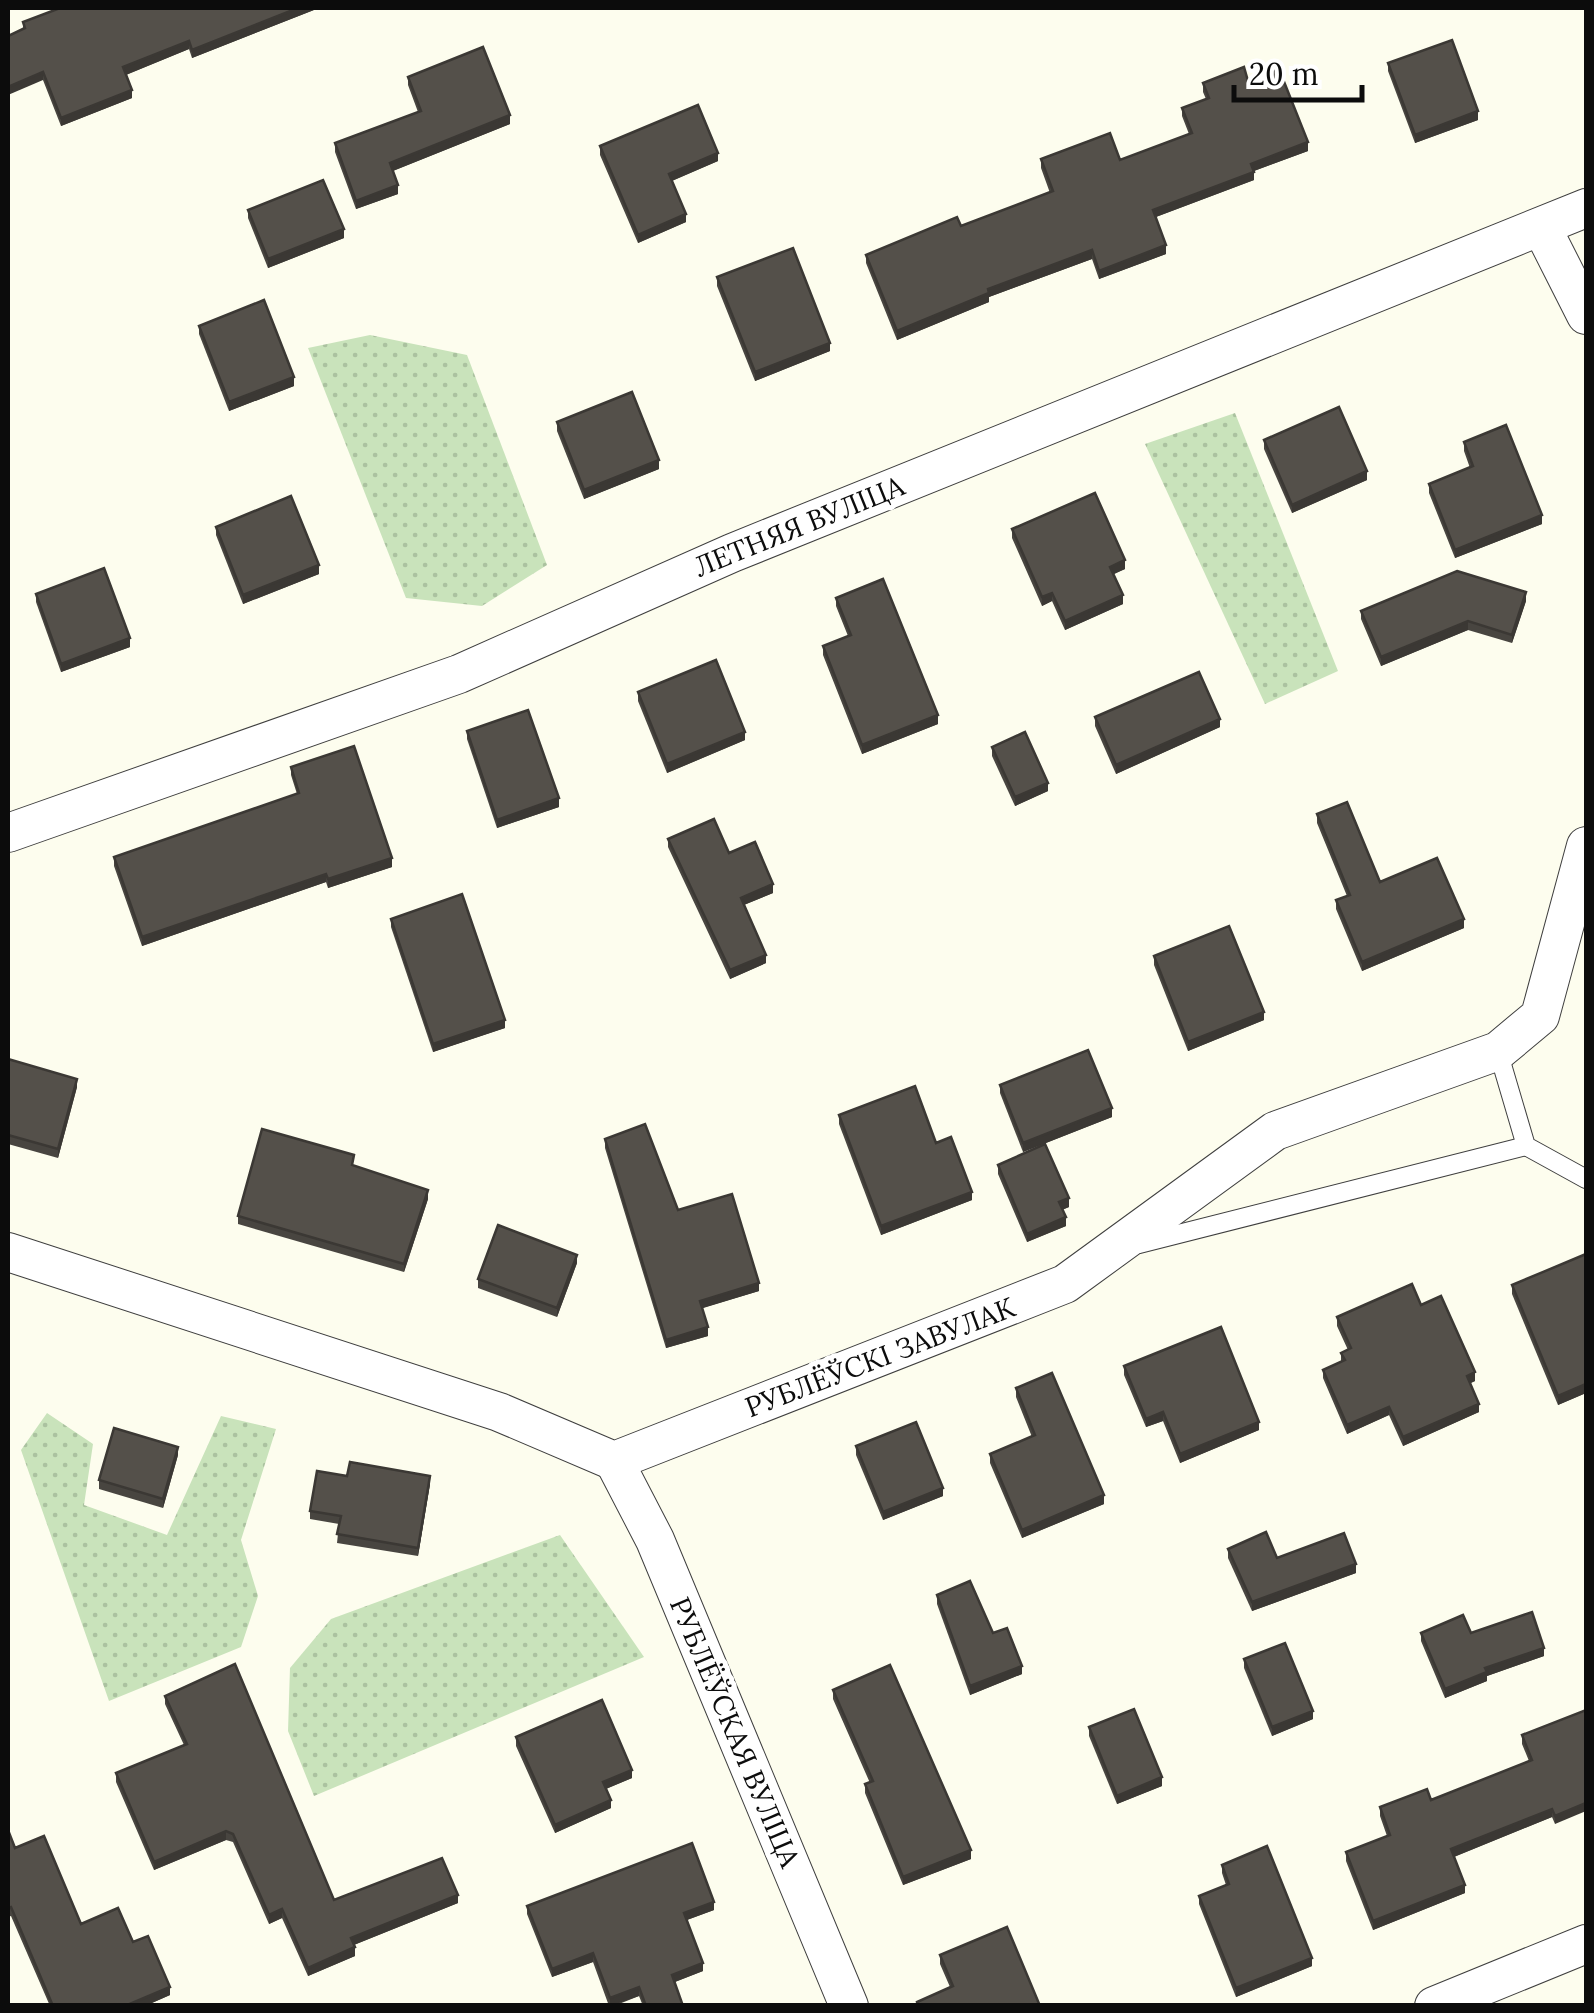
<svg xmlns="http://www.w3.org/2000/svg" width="1594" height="2013" font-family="Lora,serif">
	<defs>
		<pattern id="grass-dots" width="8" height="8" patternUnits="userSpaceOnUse" patternTransform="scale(2.5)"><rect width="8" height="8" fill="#c9e3bb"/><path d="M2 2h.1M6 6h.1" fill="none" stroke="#abc2a0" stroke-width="1.8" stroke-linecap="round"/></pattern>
	</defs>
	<rect width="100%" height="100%" fill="#fdfdee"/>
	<!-- grass -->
	<g fill="url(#grass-dots)">
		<path d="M370 335 467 355 547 565 482 606 406 598 308 348Z"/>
		<path d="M1235 413 1338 671 1265 704 1145 444Z"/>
		<path d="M47 1413 93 1444 84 1505 167 1535 221 1416 276 1429 241 1540 258 1596 241 1647 109 1701 21 1450Z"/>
		<path d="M560 1535 644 1657 314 1796 288 1731 290 1668 331 1619Z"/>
	</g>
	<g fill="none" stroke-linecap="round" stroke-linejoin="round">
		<defs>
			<g id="service">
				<path d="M1498 1051 1526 1146 1586 1179"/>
				<path d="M1139 1244 1526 1146"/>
			</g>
			<g id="minor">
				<path d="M1542 228 1586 315"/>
				<path d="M8 833 459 674 732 553 1586 208"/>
				<path d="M8 1252 499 1412 614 1461 1065 1284 1275 1131 1498 1051 1540 1016 1586 846"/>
				<path d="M614 1461 655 1540 849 2006"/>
				<path d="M1434 2006 1586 1944"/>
			</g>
		</defs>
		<!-- service casing -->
		<use href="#service" stroke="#3f3f3f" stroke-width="20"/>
		<!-- minor casing -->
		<use href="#minor" stroke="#3f3f3f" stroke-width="40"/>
		<!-- service -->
		<use href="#service" stroke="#fff" stroke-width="18"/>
		<!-- minor -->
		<use href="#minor" stroke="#fff" stroke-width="38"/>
	</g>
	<!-- wall -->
	<g fill="#484540">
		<path d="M319 8 192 58 189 49 126 75 132 98 61 126 23 29V22Z"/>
		<path d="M1388 63 1478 120 1415 143 1388 71Z"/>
		<path d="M408 77 510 124 393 171 398 194 356 209 335 152V143L418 112 408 85Z"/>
		<path d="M1248 81 1308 151 1254 171V180L1156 217 1166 254 1099 279 1092 259 989 297V302L897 340 866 263V255L961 226 1050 193 1041 168V159L1120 160 1189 134 1182 116V108L1206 99 1203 92V83Z"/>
		<path d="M600 146 718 161 672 181 686 222 638 243 600 155Z"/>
		<path d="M248 210 344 238 268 268 248 218Z"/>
		<path d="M717 277 830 351 755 381 717 286Z"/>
		<path d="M199 326 294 386 229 411 199 334Z"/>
		<path d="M557 422 659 469 584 499 557 431Z"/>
		<path d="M1264 440 1367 480 1292 513 1264 449Z"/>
		<path d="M1464 442 1542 524 1455 558 1429 493V484L1470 468 1464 451Z"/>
		<path d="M216 527 319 574 243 604 216 535Z"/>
		<path d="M1012 529 1125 569 1113 574 1123 604 1065 630 1052 601 1042 606 1012 538Z"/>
		<path d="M36 594 130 647 61 672 36 602Z"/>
		<path d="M836 598 938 724 862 754 823 655V646L848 636 836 606Z"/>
		<path d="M1526 601 1512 643 1468 630 1381 666 1361 619V611Z"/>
		<path d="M638 692 745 740 667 773 638 701Z"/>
		<path d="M1095 717 1220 727 1116 774 1095 726Z"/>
		<path d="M467 731 559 807 497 828 467 739Z"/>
		<path d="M992 747 1048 791 1015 806 992 756Z"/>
		<path d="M291 767 392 867 328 888 326 882 142 946 114 866V857L297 794 291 775Z"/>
		<path d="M1317 814 1380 882 1464 928 1362 971 1336 909V900L1347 896 1317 823Z"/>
		<path d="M668 839 729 853 773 893 744 905 766 963 730 979 668 847Z"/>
		<path d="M391 919 505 1028 433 1052 391 927Z"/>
		<path d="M1154 956 1264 1020 1188 1051 1154 965Z"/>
		<path d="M8 1059 77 1087 58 1158 8 1144Z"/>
		<path d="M1000 1085 1112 1117 1023 1152 1000 1093Z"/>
		<path d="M839 1115 936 1143 972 1200 881 1235 839 1124Z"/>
		<path d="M605 1139 759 1291 702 1308 708 1336 666 1348 605 1148Z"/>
		<path d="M354 1165 428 1199 404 1272 238 1224V1216Z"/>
		<path d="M998 1165 1069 1207 1062 1210 1066 1226 1027 1242 998 1174Z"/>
		<path d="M1586 1254V1393L1558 1405 1512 1294V1285Z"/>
		<path d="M577 1263 557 1317 478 1288V1279Z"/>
		<path d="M1421 1305 1475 1381 1470 1383 1479 1412 1403 1446 1389 1415 1347 1434 1323 1378V1370L1341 1362V1353L1348 1350 1337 1326V1317Z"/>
		<path d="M1124 1366 1259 1430 1180 1463 1163 1421 1146 1427 1124 1375Z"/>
		<path d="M1016 1388 1104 1504 1022 1538 990 1463V1454L1032 1437 1016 1397Z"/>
		<path d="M856 1446 943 1496 883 1520 856 1455Z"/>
		<path d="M178 1455 163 1508 99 1489V1480Z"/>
		<path d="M430 1484 418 1556 337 1543 339 1524 310 1519V1511Z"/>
		<path d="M1228 1549 1277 1558 1356 1573 1252 1611 1228 1558Z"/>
		<path d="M937 1595 993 1633 1022 1674 970 1695 937 1604Z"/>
		<path d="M1421 1633H1471L1544 1656 1487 1676V1681L1445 1698 1421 1641Z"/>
		<path d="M1244 1659 1313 1719 1272 1736 1244 1668Z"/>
		<path d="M833 1690 971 1859 903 1885 865 1793V1784L870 1783 833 1699Z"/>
		<path d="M165 1696 334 1900 458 1903 354 1945 355 1956 308 1976 282 1918 269 1924 233 1842 226 1840 154 1870 116 1782V1773L184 1745 165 1704Z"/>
		<path d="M1586 1710 1555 1824 1552 1817 1454 1857 1465 1893 1373 1930 1346 1861V1852L1387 1836 1380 1816V1807L1431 1800 1529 1761 1522 1744V1735Z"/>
		<path d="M1089 1727 1162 1786 1117 1804 1089 1736Z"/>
		<path d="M516 1737 632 1778 606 1789 611 1808 555 1833 516 1746Z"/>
		<path d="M15 1848 81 1924 133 1942 170 1995 145 2006H50L11 1916 8 1917Z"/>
		<path d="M1222 1865 1312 1966 1236 1997 1199 1904V1896L1226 1885 1222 1873Z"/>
		<path d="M527 1906 714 1910 687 1920 703 1971 675 1982 683 2006H643L639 1996 614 2006H609L593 1962 552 1977 527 1914Z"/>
		<path d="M940 1955 1040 2006H917V2002L950 1987 940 1964Z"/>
	</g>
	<!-- shaded-wall -->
	<g fill="#3b3834">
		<path d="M298 8H319L192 58V50Z"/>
		<path d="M189 41V49L123 76V67Z"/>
		<path d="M43 72V80L8 95V87Z"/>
		<path d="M132 90V98L61 126V118Z"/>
		<path d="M1478 111V120L1415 143V135Z"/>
		<path d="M510 115V124L390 172V163Z"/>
		<path d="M1308 142V151L1251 172V164Z"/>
		<path d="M718 153V161L669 182V174Z"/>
		<path d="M1254 172V180L1153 218V210Z"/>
		<path d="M398 185V194L356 209V201Z"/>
		<path d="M686 214V222L638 243V235Z"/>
		<path d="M344 229V238L268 268V259Z"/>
		<path d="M1166 245V254L1099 279V271Z"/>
		<path d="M1092 250V259L989 297V302L897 340V331L988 289Z"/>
		<path d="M830 343V351L755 381V372Z"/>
		<path d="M294 377V386L229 411V402Z"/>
		<path d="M659 460V469L584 499V490Z"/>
		<path d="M1367 471V480L1292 513V505Z"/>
		<path d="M1542 515V524L1455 558V550Z"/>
		<path d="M1125 560V569L1110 576V567Z"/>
		<path d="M319 565V574L243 604V595Z"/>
		<path d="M1526 592V601L1512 643V635Z"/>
		<path d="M1052 593V601L1042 606V597Z"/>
		<path d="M1123 595V604L1065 630V621Z"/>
		<path d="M1468 621V630L1381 666V657Z"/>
		<path d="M130 638V647L61 672V664Z"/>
		<path d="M938 715V724L862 754V745Z"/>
		<path d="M1220 719V727L1116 774V765Z"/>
		<path d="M745 732V740L667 773V764Z"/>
		<path d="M1048 783V791L1015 806V797Z"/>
		<path d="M559 798V807L497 828V820Z"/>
		<path d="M392 858V867L328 888V879Z"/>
		<path d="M326 874V882L142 946V937Z"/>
		<path d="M773 884V893L741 906V898Z"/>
		<path d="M1464 919V928L1362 971V962Z"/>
		<path d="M766 955V963L730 979V970Z"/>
		<path d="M1264 1012V1020L1188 1051V1042Z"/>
		<path d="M505 1020V1028L433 1052V1044Z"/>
		<path d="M77 1079V1087L58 1158V1149Z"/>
		<path d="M1112 1108V1117L1023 1152V1143Z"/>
		<path d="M428 1190V1199L404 1272V1264Z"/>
		<path d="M972 1192V1200L881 1235V1226Z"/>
		<path d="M1069 1198V1207L1059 1211V1202Z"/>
		<path d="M1066 1217V1226L1027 1242V1234Z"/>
		<path d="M577 1255V1263L557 1317V1308Z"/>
		<path d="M759 1283V1291L700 1309V1301Z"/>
		<path d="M708 1327V1336L666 1348V1340Z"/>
		<path d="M1475 1372V1381L1467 1385V1376Z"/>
		<path d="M1586 1384V1393L1558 1405V1396Z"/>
		<path d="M1479 1404V1412L1403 1446V1437Z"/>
		<path d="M1389 1407V1415L1347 1434V1425Z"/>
		<path d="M1163 1412V1421L1146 1427V1419Z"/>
		<path d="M1259 1422V1430L1180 1463V1454Z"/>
		<path d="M178 1447V1455L163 1508V1499Z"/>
		<path d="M430 1476V1484L418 1556V1548Z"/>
		<path d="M943 1488V1496L883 1520V1512Z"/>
		<path d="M1104 1495V1504L1022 1538V1530Z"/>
		<path d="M1356 1564V1573L1252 1611V1602Z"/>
		<path d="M1544 1648V1656L1487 1676V1681L1445 1698V1689L1485 1668Z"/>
		<path d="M1022 1666V1674L970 1695V1686Z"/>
		<path d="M1313 1711V1719L1272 1736V1727Z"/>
		<path d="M632 1770V1778L603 1790V1782Z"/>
		<path d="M1162 1777V1786L1117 1804V1796Z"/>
		<path d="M611 1800V1808L555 1833V1825Z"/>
		<path d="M1586 1803V1811L1555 1824V1816Z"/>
		<path d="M1552 1809V1817L1451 1858V1849Z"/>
		<path d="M226 1831V1840L154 1870V1862Z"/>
		<path d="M971 1850V1859L903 1885V1877Z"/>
		<path d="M1465 1885V1893L1373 1930V1921Z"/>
		<path d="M458 1895V1903L351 1946V1938Z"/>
		<path d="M714 1902V1910L684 1921V1913Z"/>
		<path d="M282 1909V1918L269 1924V1915Z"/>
		<path d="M355 1947V1956L308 1976V1968Z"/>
		<path d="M593 1953V1962L552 1977V1969Z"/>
		<path d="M1312 1958V1966L1236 1997V1988Z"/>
		<path d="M703 1963V1971L672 1983V1975Z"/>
		<path d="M170 1987V1995L145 2006H125Z"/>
		<path d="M639 1987V1996L610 2006V1998Z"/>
	</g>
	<!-- building -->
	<g fill="#54504a" stroke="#3b3834" stroke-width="2.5">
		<path d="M60 8H298L192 50 189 41 123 67 132 90 61 118 43 72 8 87V36L25 28 23 22Z"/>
		<path d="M1452 40 1478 111 1415 135 1388 63Z"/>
		<path d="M483 47 510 115 390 163 398 185 356 201 335 143 421 111 408 77Z"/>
		<path d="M1244 67 1248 81 1279 69 1308 142 1251 164 1254 172 1153 210 1166 245 1099 271 1092 250 988 289 989 293 897 331 866 255 957 217 961 226 1053 191 1041 159 1110 133 1120 160 1192 133 1182 108 1209 98 1203 83Z"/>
		<path d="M698 105 718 153 669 174 686 214 638 235 600 146Z"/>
		<path d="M323 180 344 229 268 259 248 210Z"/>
		<path d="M793 248 830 343 755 372 717 277Z"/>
		<path d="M264 300 294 377 229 402 199 326Z"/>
		<path d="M632 392 659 460 584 490 557 422Z"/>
		<path d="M1339 407 1367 471 1292 505 1264 440Z"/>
		<path d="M1506 425 1542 515 1455 550 1429 484 1473 466 1464 442Z"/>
		<path d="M1095 493 1125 560 1110 567 1123 595 1065 621 1052 593 1042 597 1012 529Z"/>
		<path d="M291 496 319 565 243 595 216 527Z"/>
		<path d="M104 568 130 638 61 664 36 594Z"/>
		<path d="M1457 571 1526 592 1512 635 1468 621 1381 657 1361 611Z"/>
		<path d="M883 579 938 715 862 745 823 646 851 635 836 598Z"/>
		<path d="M716 660 745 732 667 764 638 692Z"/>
		<path d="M1199 672 1220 719 1116 765 1095 717Z"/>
		<path d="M528 710 559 798 497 820 467 731Z"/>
		<path d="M1025 732 1048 783 1015 797 992 747Z"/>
		<path d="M354 746 392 858 328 879 326 874 142 937 114 857 299 793 291 767Z"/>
		<path d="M1347 802 1380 882 1437 858 1464 919 1362 962 1336 900 1350 895 1317 814Z"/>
		<path d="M714 819 729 853 755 842 773 884 741 898 766 955 730 970 668 839Z"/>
		<path d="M462 894 505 1020 433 1044 391 919Z"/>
		<path d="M1229 926 1264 1012 1188 1042 1154 956Z"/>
		<path d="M1088 1050 1112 1108 1023 1143 1000 1085Z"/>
		<path d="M8 1059 77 1079 58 1149 8 1135Z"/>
		<path d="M915 1086 936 1143 951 1137 972 1192 881 1226 839 1115Z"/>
		<path d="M645 1124 678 1210 732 1194 759 1283 700 1301 708 1327 666 1340 605 1139Z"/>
		<path d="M262 1129 354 1155 352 1165 428 1190 404 1264 238 1216Z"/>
		<path d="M1045 1144 1069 1198 1059 1202 1066 1217 1027 1234 998 1165Z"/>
		<path d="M498 1225 577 1255 557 1308 478 1279Z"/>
		<path d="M1586 1254V1384L1558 1396 1512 1285Z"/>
		<path d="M1412 1284 1421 1305 1441 1296 1475 1372 1467 1376 1479 1404 1403 1437 1389 1407 1347 1425 1323 1370 1345 1360 1341 1353 1351 1348 1337 1317Z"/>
		<path d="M1221 1327 1259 1422 1180 1454 1163 1412 1146 1419 1124 1366Z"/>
		<path d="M1052 1373 1104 1495 1022 1530 990 1454 1035 1435 1016 1388Z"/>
		<path d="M916 1422 943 1488 883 1512 856 1446Z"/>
		<path d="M114 1428 178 1447 163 1499 99 1480Z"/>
		<path d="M350 1462 430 1476 418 1548 337 1534 341 1516 310 1511 317 1471 347 1476Z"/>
		<path d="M1266 1532 1277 1558 1344 1533 1356 1564 1252 1602 1228 1549Z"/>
		<path d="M970 1581 993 1633 1007 1628 1022 1666 970 1686 937 1595Z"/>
		<path d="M1532 1612 1544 1648 1485 1668 1487 1672 1445 1689 1421 1633 1463 1615 1471 1633Z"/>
		<path d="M1285 1643 1313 1711 1272 1727 1244 1659Z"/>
		<path d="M235 1664 334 1900 442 1858 458 1895 351 1938 355 1947 308 1968 282 1909 269 1915 233 1834 226 1831 154 1862 116 1773 187 1744 165 1696Z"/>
		<path d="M890 1665 971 1850 903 1877 865 1784 873 1781 833 1690Z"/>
		<path d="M602 1700 632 1770 603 1782 611 1800 555 1825 516 1737Z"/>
		<path d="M1134 1709 1162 1777 1117 1796 1089 1727Z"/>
		<path d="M1586 1710V1803L1555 1816 1552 1809 1451 1849 1465 1885 1373 1921 1346 1852 1390 1835 1380 1807 1427 1789 1431 1800 1532 1760 1522 1735Z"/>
		<path d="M8 1830 15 1848 44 1836 81 1924 118 1908 133 1942 148 1936 170 1987 125 2006H53L11 1907 8 1908Z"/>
		<path d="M692 1843 714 1902 684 1913 703 1963 672 1975 683 2006H646L639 1987 610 1998 593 1953 552 1969 527 1906Z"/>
		<path d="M1267 1846 1312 1958 1236 1988 1199 1896 1229 1884 1222 1865Z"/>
		<path d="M1007 1927 1040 2006H918L917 2002 953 1986 940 1955Z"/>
	</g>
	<g text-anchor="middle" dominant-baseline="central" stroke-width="10" stroke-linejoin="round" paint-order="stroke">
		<!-- street labels -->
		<g font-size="28" fill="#0c0c0c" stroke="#fff">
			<text transform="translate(799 526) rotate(-22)">ЛЕТНЯЯ ВУЛІЦА</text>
			<text transform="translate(880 1357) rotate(-21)">РУБЛЁЎСКІ ЗАВУЛАК</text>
			<text transform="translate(735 1732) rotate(67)">РУБЛЁЎСКАЯ ВУЛІЦА</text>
		</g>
	</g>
	<!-- border -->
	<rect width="1594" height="2013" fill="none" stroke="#0c0c0c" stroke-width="20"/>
	<!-- scale -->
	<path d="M1234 85v15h128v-15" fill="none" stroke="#0c0c0c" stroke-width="5"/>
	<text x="1249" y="85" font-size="30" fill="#0c0c0c" stroke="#ffffff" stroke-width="8" paint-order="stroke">20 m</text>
</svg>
